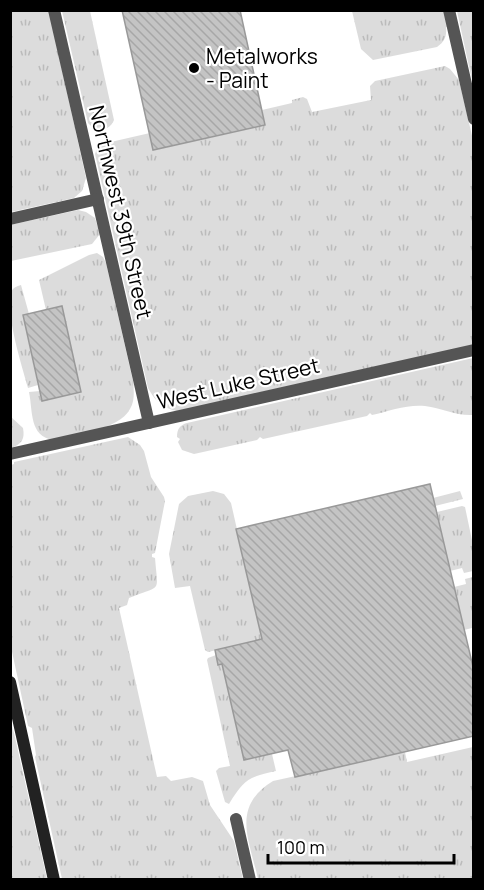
<svg xmlns="http://www.w3.org/2000/svg" width="484" height="890" font-family="Manrope,sans-serif">
	<defs>
		<pattern id="grass-tufts" width="24" height="20" patternUnits="userSpaceOnUse" patternTransform="scale(1.5)"><rect width="24" height="20" fill="#dcdcdc"/><path d="M3 7l-1-3M5 7V3M7 7l1-3M15 17l-1-3M17 17v-4M19 17l1-3" fill="none" stroke="#bbb"/></pattern>
		<pattern id="building-back-hatch" width="6" height="6" patternUnits="userSpaceOnUse" patternTransform="scale(1.5)"><rect width="6" height="6" fill="#c4c4c4"/><path d="M-1 5l2 2M0 0l6 6M5-1l2 2" fill="none" stroke="#a7a7a7"/></pattern>
	</defs>
	<rect width="100%" height="100%" fill="#fff"/>
	<!-- grass -->
	<g fill="url(#grass-tufts)">
		<path d="M10 11H49L86 178 82 191 74 198 11 212Z"/>
		<path d="M62 11H90L114 120C111 128 103 131 95 130L88 123Z"/>
		<path d="M352 11H445L448 27H446C447 37 444 42 437 47L373 60 361 49Z"/>
		<path d="M457 11H473V85Z"/>
		<path d="M445 66 450 69 459 80 473 140V345L177 411C163 408 155 401 148 388L95 154 97 148 102 144 150 133 154 150 265 125 262 110 292 103V100L303 97 307 99 312 112 371 100 370 86 375 81Z"/>
		<path d="M78 210 86 212 95 218 100 234 92 244 11 261 10 225Z"/>
		<path d="M97 253 103 257 106 263 133 381C134 390 135 401 130 409 119 430 73 435 53 440 29 436 33 411 29 392L40 391 42 401 80 392 46 310 39 280 89 255Z"/>
		<path d="M21 285 29 314 23 315 38 385 28 388C22 366 5 313 11 293 12 288 17 286 21 285Z"/>
		<path d="M473 358V415C456 416 442 408 425 406 408 404 389 411 372 415L370 413 367 416 263 439 260 437 257 440 194 454 182 450 178 442 180 439 177 437C177 429 180 425 187 423Z"/>
		<path d="M10 416 23 428C25 439 22 444 11 448Z"/>
		<path d="M128 437 140 445 144 451 151 477 164 497 165 501 155 553 152 554V557L155 558C158 595 162 584 129 598L127 605 119 608 157 777 166 776 171 781 192 777 203 781 210 805 234 841 243 879H62L35 757 36 755 32 728 28 726 11 647V465L14 464V462Z"/>
		<path d="M213 491 224 494 231 503 262 639 208 652 205 650 190 586 175 588 169 554 179 504 188 496Z"/>
		<path d="M460 491 463 499 435 506 433 498Z"/>
		<path d="M462 506 465 507 473 545V571L464 573 462 568 450 571 437 512Z"/>
		<path d="M473 577V636L472 628 464 630 454 587 466 584 465 579Z"/>
		<path d="M216 655 222 664 244 760 272 754 276 771C248 777 244 780 229 804L225 802 216 771 219 768 230 766 207 660 208 658Z"/>
		<path d="M10 720 14 733 47 879H11Z"/>
		<path d="M473 747V879H258C249 839 231 807 273 781L405 752 407 762Z"/>
	</g>
	<!-- building -->
	<g fill="url(#building-back-hatch)" stroke="#999" stroke-width="1.5">
		<path d="M122 10H240L265 125 153 150Z"/>
		<path d="M62 306 81 392 42 401 23 315Z"/>
		<path d="M430 484 474 671V736L295 777 288 750 244 760 222 664 218 665 215 650 262 639 236 529Z"/>
	</g>
	<g fill="none" stroke-linecap="round" stroke-linejoin="round">
		<!-- street -->
		<g stroke="#555" stroke-width="12">
			<path d="M54 10 149 423"/>
			<path d="M449 10 474 119"/>
			<path d="M10 219 98 199"/>
			<path d="M10 454 474 350"/>
			<path d="M236 819 250 880"/>
		</g>
		<!-- secondary -->
		<path stroke="#222" stroke-width="12" d="M10 682 54 880"/>
	</g>
	<!-- markers -->
	<circle fill="#000" stroke="#fff" stroke-width="2" cx="194" cy="68" r="6"/>
	<g text-anchor="middle" dominant-baseline="central" stroke-width="4.5" stroke-linejoin="round" paint-order="stroke">
		<!-- poi labels -->
		<g font-size="21" fill="#000" stroke="#fff" text-anchor="start">
			<text x="206" y="56">Metalworks<tspan x="206" dy="24">- Paint</tspan></text>
		</g>
		<!-- street labels -->
		<g font-size="21" fill="#000" stroke="#fff">
			<text transform="translate(121 212) rotate(77)">Northwest 39th Street</text>
			<text transform="translate(238 383) rotate(-13)">West Luke Street</text>
		</g>
	</g>
	<!-- border -->
	<rect width="484" height="890" fill="none" stroke="#000000" stroke-width="24"/>
	<!-- scale -->
	<path d="M268 854v9h186v-9" fill="none" stroke="#000000" stroke-width="3"/>
	<text x="277" y="854" font-size="18" fill="#000000" stroke="#ffffff" stroke-width="4.5" paint-order="stroke">100 m</text>
</svg>
